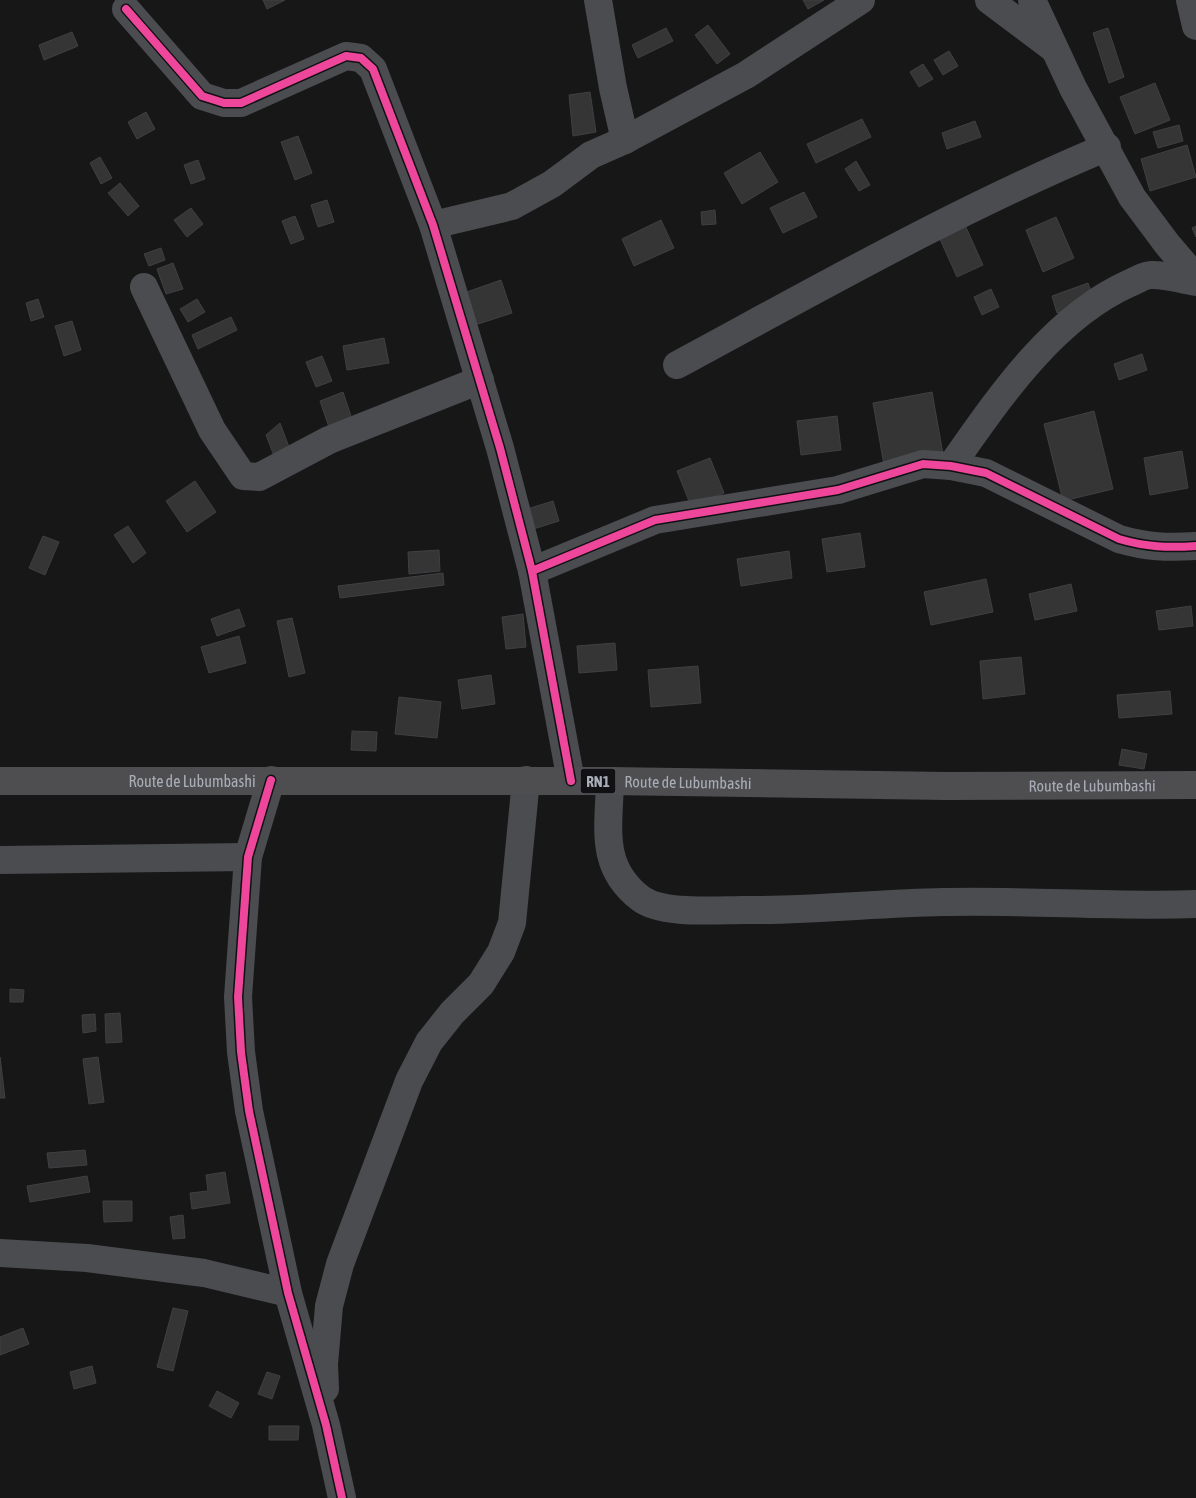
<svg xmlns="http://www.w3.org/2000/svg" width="1196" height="1498" font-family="'Asap Condensed',sans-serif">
	<rect width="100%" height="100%" fill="#171717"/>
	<!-- building -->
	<g fill="#353536" stroke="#3f4043">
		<path d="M263 0H285L267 9Z"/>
		<path d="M803 0H824L808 9Z"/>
		<path d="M708 25 730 54 717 64 695 35Z"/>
		<path d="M666 28 673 41 638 58 632 45Z"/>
		<path d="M1108 28 1124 77 1109 83 1093 33Z"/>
		<path d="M72 32 78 46 44 60 39 45Z"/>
		<path d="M949 51 958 66 943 75 934 60Z"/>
		<path d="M923 64 933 79 919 87 910 72Z"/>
		<path d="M1155 83 1170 120 1135 134 1120 97Z"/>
		<path d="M590 92 596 132 573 136 569 95Z"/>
		<path d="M146 112 155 129 137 139 128 122Z"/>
		<path d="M862 119 871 137 816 163 807 144Z"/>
		<path d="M975 121 981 137 947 149 942 133Z"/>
		<path d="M1179 125 1183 141 1158 148 1153 132Z"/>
		<path d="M298 136 312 173 295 180 281 142Z"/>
		<path d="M1187 145 1196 177 1150 191 1141 159Z"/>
		<path d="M760 152 778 182 742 204 724 173Z"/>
		<path d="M100 157 112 178 101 184 90 163Z"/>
		<path d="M198 160 205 179 191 184 184 165Z"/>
		<path d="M856 161 870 185 859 191 845 169Z"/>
		<path d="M120 183 139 206 128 216 108 193Z"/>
		<path d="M804 192 817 217 783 233 770 208Z"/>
		<path d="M327 200 334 222 318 227 311 205Z"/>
		<path d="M191 208 203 224 187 237 174 220Z"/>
		<path d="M715 210 716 224 702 225 701 212Z"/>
		<path d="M295 216 304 239 291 244 282 221Z"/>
		<path d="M1056 217 1074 258 1043 272 1026 230Z"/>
		<path d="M661 220 674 248 634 266 622 239Z"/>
		<path d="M965 225 983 265 957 277 939 237Z"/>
		<path d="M1196 226V237L1192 228Z"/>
		<path d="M161 248 165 260 149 266 144 254Z"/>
		<path d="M173 263 183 289 166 294 157 269Z"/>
		<path d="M501 280 512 313 472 326 461 294Z"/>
		<path d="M1088 283 1094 300 1057 313 1052 296Z"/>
		<path d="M991 289 999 307 982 315 974 297Z"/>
		<path d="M38 299 44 317 31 321 26 303Z"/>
		<path d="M197 299 205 312 188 322 180 309Z"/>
		<path d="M231 317 237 330 198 349 192 335Z"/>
		<path d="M72 321 81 350 64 356 55 326Z"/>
		<path d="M384 338 389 363 347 370 343 346Z"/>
		<path d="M1142 354 1147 370 1119 380 1114 364Z"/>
		<path d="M322 356 332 381 316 387 306 362Z"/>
		<path d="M343 392 355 428 332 436 320 401Z"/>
		<path d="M932 392 943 454 884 465 873 403Z"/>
		<path d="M1094 411 1113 489 1063 501 1044 424Z"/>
		<path d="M837 416 841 450 801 455 797 421Z"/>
		<path d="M280 423 292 455 276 461 266 435Z"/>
		<path d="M1182 451 1188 488 1150 495 1144 458Z"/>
		<path d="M710 458 724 493 691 506 677 471Z"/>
		<path d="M195 481 216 512 187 532 166 501Z"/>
		<path d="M553 501 559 521 530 530 524 510Z"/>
		<path d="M128 526 146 553 133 563 114 535Z"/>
		<path d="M860 533 865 567 827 572 822 539Z"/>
		<path d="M43 536 59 542 45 575 29 568Z"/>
		<path d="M439 550 440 571 409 574 408 552Z"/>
		<path d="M789 551 792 578 741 586 737 559Z"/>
		<path d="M443 573 444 585 340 598 338 586Z"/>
		<path d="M986 579 993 612 931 625 924 592Z"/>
		<path d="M1071 584 1077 611 1035 620 1029 594Z"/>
		<path d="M1191 606 1193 626 1159 630 1156 611Z"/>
		<path d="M239 609 245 626 217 636 211 619Z"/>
		<path d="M523 614 526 647 506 649 502 617Z"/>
		<path d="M292 618 305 673 289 677 277 621Z"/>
		<path d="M239 636 246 663 209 673 201 647Z"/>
		<path d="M615 643 617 670 579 673 577 646Z"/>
		<path d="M1021 657 1025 694 983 699 980 661Z"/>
		<path d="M698 666 701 703 651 707 648 670Z"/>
		<path d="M491 675 495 704 462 709 458 680Z"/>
		<path d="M1170 691 1172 714 1119 718 1117 695Z"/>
		<path d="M399 697 441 702 437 738 395 734Z"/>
		<path d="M352 731 377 732 376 751 351 750Z"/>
		<path d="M1122 749 1147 754 1144 769 1119 765Z"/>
		<path d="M10 989 24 990 23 1002H10Z"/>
		<path d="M120 1013 122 1042 106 1043 105 1014Z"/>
		<path d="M95 1014 96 1031 83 1033 82 1015Z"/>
		<path d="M0 1057 5 1098H0Z"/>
		<path d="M98 1057 104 1102 89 1104 83 1059Z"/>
		<path d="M85 1150 87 1165 49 1168 47 1153Z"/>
		<path d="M225 1172 230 1203 192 1209 190 1193 208 1191 206 1175Z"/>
		<path d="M87 1176 90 1192 30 1202 27 1186Z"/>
		<path d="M103 1201H132V1221L104 1222Z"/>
		<path d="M183 1215 185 1238 173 1239 170 1217Z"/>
		<path d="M173 1308 188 1311 173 1371 157 1367Z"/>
		<path d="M23 1328 29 1344 0 1355V1337Z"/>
		<path d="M92 1366 96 1383 74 1389 70 1372Z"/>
		<path d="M267 1372 280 1376 272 1399 258 1394Z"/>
		<path d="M217 1391 239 1403 231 1418 209 1406Z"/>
		<path d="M269 1426H299L298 1440H269Z"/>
	</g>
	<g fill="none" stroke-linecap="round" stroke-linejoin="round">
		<!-- minor -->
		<g stroke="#4b4c50" stroke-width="28">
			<path d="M598 0 613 88 625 140"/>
			<path d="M989 0 1053 48"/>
			<path d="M1032 0 1073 88 1132 197 1167 244 1196 278"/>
			<path d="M1190 0 1196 26"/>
			<path d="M126 9 202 96 224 103H241L346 56 361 58 373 69 433 225 500 448 532 571 571 781"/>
			<path d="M433 225 512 206 552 184 591 155 625 140 746 75 861 0"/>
			<path d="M144 287 212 430 243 476 259 477 329 440 480 380"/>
			<path d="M677 365C818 289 958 209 1107 147"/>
			<path d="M951 466C998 399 1053 317 1130 283 1136 281 1144 275 1151 275 1165 274 1182 280 1196 282"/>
			<path d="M532 571 655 520 838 490 923 464 951 466 986 473 1119 539C1146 547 1168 548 1196 546"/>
			<path d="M271 780 248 857 238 997 241 1052 249 1111 288 1293 326 1425 342 1498"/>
			<path d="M610 781C609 827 599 866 640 898 661 915 717 910 744 910 811 911 877 903 943 902 1028 900 1112 907 1196 904"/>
			<path d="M0 860 248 857"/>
			<path d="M0 1253 87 1258 204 1273 288 1293"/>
			<path d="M325 1389 324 1364 329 1306 340 1264 409 1081 429 1042 452 1013 481 984 501 952 512 923 526 780"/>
		</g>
		<!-- highway -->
		<path stroke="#4e4e51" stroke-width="28" id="s1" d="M0 781H610L946 786 1196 785"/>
		<defs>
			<g id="cycleway">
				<path d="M126 9 202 96 224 103H241L346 56 361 58 373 69 433 225 500 448 532 571 571 781"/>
				<path d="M532 571 655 520 838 490 923 464 951 466 986 473 1119 539C1146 547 1168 548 1196 546"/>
				<path d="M271 780 248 857 238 997 241 1052 249 1111 288 1293 326 1425 342 1498"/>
			</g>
		</defs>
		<!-- cycleway casing -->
		<use href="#cycleway" stroke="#111113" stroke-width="11"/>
		<!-- cycleway -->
		<use href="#cycleway" stroke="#ed469a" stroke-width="8"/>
	</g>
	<g text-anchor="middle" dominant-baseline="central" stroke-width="4" stroke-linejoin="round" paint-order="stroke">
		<!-- shield labels -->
		<rect fill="#111113" stroke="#7b7e86" stroke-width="1" x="580.5" y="768.5" width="35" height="25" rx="4"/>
		<g font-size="15" font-weight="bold" fill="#a8adb8">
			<text x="598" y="781">RN1</text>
		</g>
		<!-- street labels -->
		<g font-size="16" fill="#a8adb8" stroke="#111113">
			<text stroke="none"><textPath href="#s1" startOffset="192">Route de Lubumbashi</textPath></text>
			<text stroke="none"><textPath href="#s1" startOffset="688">Route de Lubumbashi</textPath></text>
			<text stroke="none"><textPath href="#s1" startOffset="1092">Route de Lubumbashi</textPath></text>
		</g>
	</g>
</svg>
